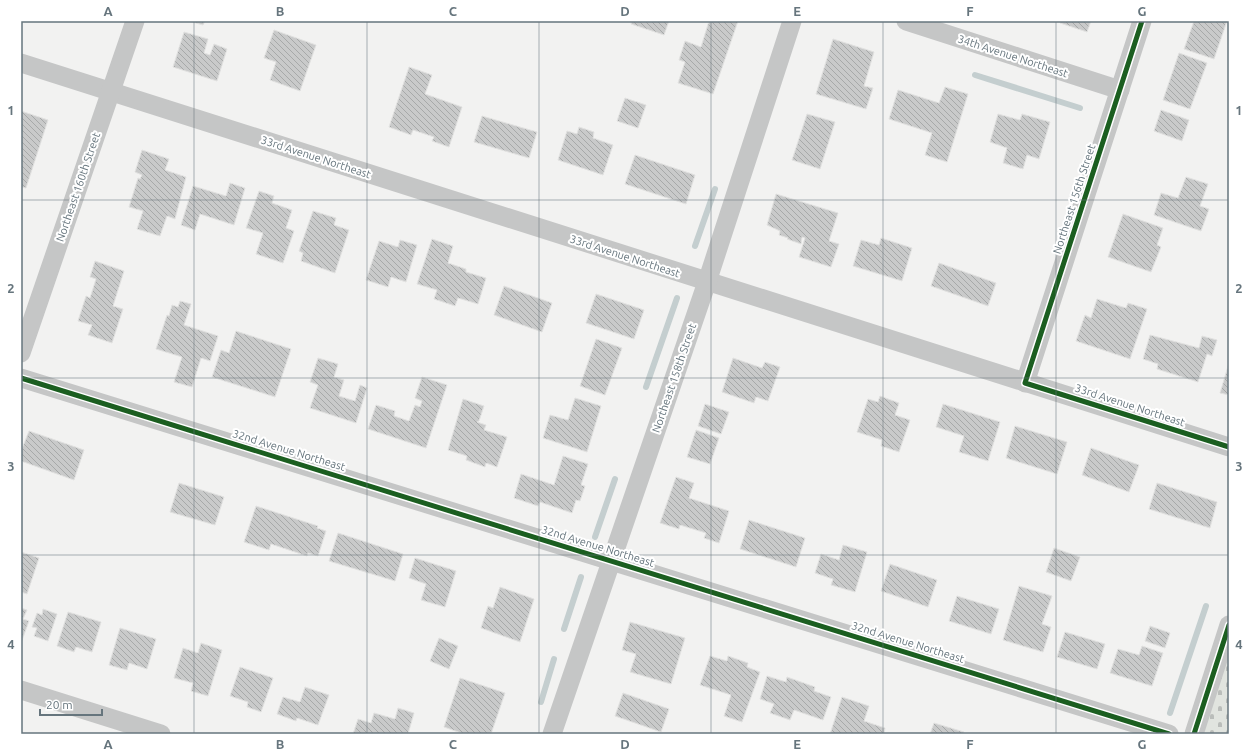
<svg xmlns="http://www.w3.org/2000/svg" width="1250" height="755" font-family="Ubuntu,sans-serif">
	<defs>
		<pattern id="cemetery-stones" width="16" height="16" patternUnits="userSpaceOnUse"><rect width="16" height="16" fill="#e1e4df"/><path d="M2 7V4a2 2 0 0 1 4 0v3zM10 15v-3a2 2 0 0 1 4 0v3z" fill="#babdba"/></pattern>
		<pattern id="building-back-hatch" width="6" height="6" patternUnits="userSpaceOnUse"><rect width="6" height="6" fill="#c9caca"/><path d="M-1 5l2 2M0 0l6 6M5-1l2 2" fill="none" stroke="#a7a9a9"/></pattern>
	</defs>
	<rect width="100%" height="100%" fill="#f2f2f1"/>
	<!-- cemetery -->
	<path fill="url(#cemetery-stones)" d="M1229 648V734H1202Z"/>
	<g fill="none" stroke-linecap="round" stroke-linejoin="round">
		<!-- stream -->
		<g stroke="#c4cecf" stroke-width="6">
			<path d="M975 75 1080 108"/>
			<path d="M695 246 715 189"/>
			<path d="M646 387 677 298"/>
			<path d="M595 537 615 479"/>
			<path d="M564 629 581 577"/>
			<path d="M541 702 554 659"/>
			<path d="M1170 713 1206 606"/>
		</g>
	</g>
	<!-- building -->
	<g fill="url(#building-back-hatch)" stroke="#e2e2e1">
		<path d="M189 21H205L203 25Z"/>
		<path d="M632 21H669L664 35 631 24Z"/>
		<path d="M709 21H738L713 94 678 83 685 62 679 60 685 41 701 47Z"/>
		<path d="M1061 21H1091L1087 32 1060 23Z"/>
		<path d="M1194 21H1227L1214 59 1184 49Z"/>
		<path d="M274 30 316 45 300 91 270 80 276 62 264 58Z"/>
		<path d="M184 32 208 39 204 53 210 55 214 44 227 49 217 81 173 67Z"/>
		<path d="M833 39 874 52 864 86 873 88 866 109 816 94Z"/>
		<path d="M1179 53 1207 63 1190 109 1163 100Z"/>
		<path d="M409 67 432 75 425 94 462 107 449 147 432 141 434 137 413 130 411 135 389 127Z"/>
		<path d="M945 87 968 94 947 162 925 155 932 133 889 119 898 90 939 103Z"/>
		<path d="M625 98 646 105 638 128 617 121Z"/>
		<path d="M1161 110 1189 120 1182 141 1154 131Z"/>
		<path d="M21 111 48 120 26 188 21 187Z"/>
		<path d="M807 114 835 122 820 169 792 160Z"/>
		<path d="M998 114 1020 120 1022 114 1050 122 1039 159 1027 155 1023 169 1003 163 1007 148 990 142Z"/>
		<path d="M482 116 537 132 529 158 474 142Z"/>
		<path d="M579 127 594 132 593 138 613 145 603 175 558 160 567 131 577 134Z"/>
		<path d="M142 150 169 159 165 170 186 177 175 219 167 216 160 236 137 229 143 211 129 207 138 178 140 179 142 175 135 172Z"/>
		<path d="M635 155 695 175 686 204 625 184Z"/>
		<path d="M1186 177 1208 184 1200 206 1209 209 1201 231 1154 215 1161 193 1178 198Z"/>
		<path d="M230 183 245 188 234 225 200 214 195 230 181 225 193 186 226 196Z"/>
		<path d="M259 191 274 196 272 203 292 210 286 228 294 231 283 263 256 254 263 233 246 228Z"/>
		<path d="M776 194 838 213 829 241 839 244 831 267 799 257 805 238 802 237 801 244 787 239 788 238 779 235 780 231 767 225Z"/>
		<path d="M313 211 336 218 334 225 349 230 335 273 301 261 303 253 299 251Z"/>
		<path d="M1123 214 1163 228 1157 245 1161 247 1151 272 1108 257Z"/>
		<path d="M881 238 912 248 902 281 853 266 861 240 879 245Z"/>
		<path d="M432 239 453 246 448 263 466 269V272L486 278 478 304 458 298 455 306 434 299 437 290 417 284Z"/>
		<path d="M400 240 417 245 406 282 391 277 388 287 366 280 379 241 398 247Z"/>
		<path d="M95 261 124 271 113 306 123 309 112 343 88 335 92 325 78 321 86 296 90 298 96 279 90 277Z"/>
		<path d="M939 263 996 283 988 306 931 286Z"/>
		<path d="M504 286 552 303 542 332 494 315Z"/>
		<path d="M596 294 644 310 634 339 586 323Z"/>
		<path d="M1097 299 1126 308 1128 303 1147 309 1130 359 1076 341 1085 315 1091 318Z"/>
		<path d="M180 301 191 304 184 325 218 336 210 361 201 358 192 387 174 382 182 357 156 349 167 315 169 316 172 305 178 307Z"/>
		<path d="M236 331 291 349 275 397 212 377 221 350 229 353Z"/>
		<path d="M1150 335 1199 348 1202 336 1217 340 1212 356 1207 354 1198 382 1157 369 1158 364 1143 359Z"/>
		<path d="M596 339 622 348 605 395 580 386Z"/>
		<path d="M318 358 338 364 334 377 344 380 339 396 355 401 360 385 367 388 356 423 310 408 318 385 310 382Z"/>
		<path d="M733 358 762 368 765 362 780 367 768 401 756 397 754 403 722 392Z"/>
		<path d="M1229 363V395L1220 393Z"/>
		<path d="M422 377 447 385 426 448 368 429 376 405 395 411 394 416 409 421 415 405 420 407 422 401 415 398Z"/>
		<path d="M880 396 899 403 895 415 910 420 899 452 881 446 882 440 857 432 868 399 878 402Z"/>
		<path d="M575 398 601 406 587 452 543 438 550 415 568 420Z"/>
		<path d="M463 399 484 406 479 421 477 422 486 425 484 430 507 437 497 467 486 463 485 467 466 460 467 456 448 450Z"/>
		<path d="M705 404 729 412 721 434 698 426Z"/>
		<path d="M943 404 1000 422 988 461 959 452 964 436 936 427Z"/>
		<path d="M1015 426 1067 442 1057 474 1006 458Z"/>
		<path d="M696 430 719 438 710 464 687 457Z"/>
		<path d="M29 431 84 450 74 480 21 461V451Z"/>
		<path d="M1091 448 1139 465 1129 492 1082 475Z"/>
		<path d="M563 456 588 464 581 485 585 486 580 501 576 500 572 513 540 502 538 506 514 498 521 474 554 485Z"/>
		<path d="M676 477 694 483 689 498 729 511 719 543 704 538 706 533 680 525 679 529 660 523Z"/>
		<path d="M179 483 224 497 215 525 170 512Z"/>
		<path d="M1157 483 1217 502 1210 528 1149 509Z"/>
		<path d="M256 506 318 526 317 528 326 531 318 556 308 553 307 556 271 544 269 550 244 542Z"/>
		<path d="M749 520 805 538 796 567 740 549Z"/>
		<path d="M338 533 403 554 395 581 329 561Z"/>
		<path d="M843 545 867 552 855 592 831 585 833 579 815 573 821 554 839 560Z"/>
		<path d="M1054 548 1080 557 1071 581 1046 572Z"/>
		<path d="M21 552 39 558 27 594 21 592Z"/>
		<path d="M415 558 456 571 445 607 421 600 426 584 409 578Z"/>
		<path d="M890 564 937 580 928 607 881 591Z"/>
		<path d="M1019 586 1052 596 1042 624 1051 627 1043 652 1003 640Z"/>
		<path d="M500 587 534 599 520 642 481 628 488 606 493 608Z"/>
		<path d="M957 596 999 609 991 634 949 621Z"/>
		<path d="M21 608 27 610 23 619 29 621 21 643Z"/>
		<path d="M43 609 57 614 48 641 34 636 37 628 32 627 37 613 42 615Z"/>
		<path d="M68 612 101 622 92 652 76 647 74 652 57 646Z"/>
		<path d="M630 622 685 638 671 684 630 672 636 654 622 650Z"/>
		<path d="M1150 626 1170 633 1165 648 1145 641Z"/>
		<path d="M120 628 156 639 147 669 129 663 127 670 109 665Z"/>
		<path d="M1065 632 1105 644 1097 669 1057 657Z"/>
		<path d="M439 638 458 646 449 669 430 661Z"/>
		<path d="M201 643 222 650 208 696 191 691 193 683 174 678 183 648 198 653Z"/>
		<path d="M1142 646 1163 653 1152 686 1110 673 1118 649 1139 655Z"/>
		<path d="M710 656 727 661 728 656 748 663 747 667 760 672 742 722 724 716 731 695 700 685Z"/>
		<path d="M240 667 273 678 261 712 247 707 248 702 230 696Z"/>
		<path d="M767 676 786 682 787 677 815 687 814 691 831 697 823 720 794 710 790 720 770 713 774 704 760 699Z"/>
		<path d="M460 678 505 693 491 734H464L444 727Z"/>
		<path d="M305 687 329 695 318 725 297 718 296 721 277 714 283 697 300 702Z"/>
		<path d="M623 693 669 709 661 732 615 716Z"/>
		<path d="M842 697 869 706 864 721 885 728 884 734H830Z"/>
		<path d="M398 708 414 713 408 734H353L358 719 371 723 374 713 395 719Z"/>
		<path d="M934 723 964 732 963 734H930Z"/>
	</g>
	<g fill="none" stroke-linecap="round" stroke-linejoin="round">
		<!-- street -->
		<g stroke="#c5c6c6" stroke-width="19">
			<path d="M906 21 1120 90"/>
			<path d="M21 63 1229 447"/>
			<path d="M21 353 135 21"/>
			<path d="M21 378 1169 734"/>
			<path d="M1025 383 1142 21"/>
			<path d="M21 690 161 734"/>
			<path d="M552 734 707 282 792 21"/>
			<path d="M1194 734 1229 625"/>
		</g>
		<defs>
			<g id="cycleway">
				<path d="M1142 21 1025 383 1229 447"/>
				<path d="M21 378 1169 734"/>
				<path d="M1194 734 1229 625"/>
			</g>
		</defs>
		<!-- cycleway casing -->
		<use href="#cycleway" stroke="#fff" stroke-width="8"/>
		<!-- cycleway -->
		<use href="#cycleway" stroke="#1b5e20" stroke-width="5"/>
	</g>
	<!-- grid -->
	<path fill="none" stroke="#66757d" stroke-width="1" stroke-opacity="0.55" d="M194 21V734M367 21V734M539 21V734M711 21V734M883 21V734M1056 21V734M21 200H1229M21 378H1229M21 555H1229"/>
	<g text-anchor="middle" dominant-baseline="central" stroke-width="4" stroke-linejoin="round" paint-order="stroke">
		<!-- street labels -->
		<g font-size="11" fill="#66757d" stroke="#fff">
			<text transform="translate(1013 56) rotate(18)">34th Avenue Northeast</text>
			<text transform="translate(316 157) rotate(18)">33rd Avenue Northeast</text>
			<text transform="translate(78 187) rotate(-71)">Northeast 160th Street</text>
			<text transform="translate(1074 199) rotate(-72)">Northeast 156th Street</text>
			<text transform="translate(625 256) rotate(18)">33rd Avenue Northeast</text>
			<text transform="translate(674 378) rotate(-71)">Northeast 158th Street</text>
			<text transform="translate(1130 405) rotate(18)">33rd Avenue Northeast</text>
			<text transform="translate(289 450) rotate(17)">32nd Avenue Northeast</text>
			<text transform="translate(598 546) rotate(17)">32nd Avenue Northeast</text>
			<text transform="translate(908 642) rotate(17)">32nd Avenue Northeast</text>
		</g>
	</g>
	<!-- border -->
	<rect width="1250" height="755" fill="none" stroke="#ffffff" stroke-width="44"/>
	<!-- scale -->
	<path d="M40 709v6h62v-6" fill="none" stroke="#66757d" stroke-width="2"/>
	<text x="46" y="709" font-size="12" fill="#66757d" stroke="#ffffff" stroke-width="3" paint-order="stroke">20 m</text>
	<rect x="22" y="22" width="1206" height="711" fill="none" stroke="#66757d" stroke-width="1.5"/>
	<g font-size="13" text-anchor="middle" font-weight="bold" fill="#66757d">
		<text x="108" y="16">A</text>
		<text x="280" y="16">B</text>
		<text x="453" y="16">C</text>
		<text x="625" y="16">D</text>
		<text x="797" y="16">E</text>
		<text x="970" y="16">F</text>
		<text x="1142" y="16">G</text>
		<text x="11" y="115">1</text>
		<text x="1239" y="115">1</text>
		<text x="11" y="293">2</text>
		<text x="1239" y="293">2</text>
		<text x="11" y="471">3</text>
		<text x="1239" y="471">3</text>
		<text x="11" y="649">4</text>
		<text x="1239" y="649">4</text>
		<text x="108" y="749">A</text>
		<text x="280" y="749">B</text>
		<text x="453" y="749">C</text>
		<text x="625" y="749">D</text>
		<text x="797" y="749">E</text>
		<text x="970" y="749">F</text>
		<text x="1142" y="749">G</text>
	</g>
</svg>
